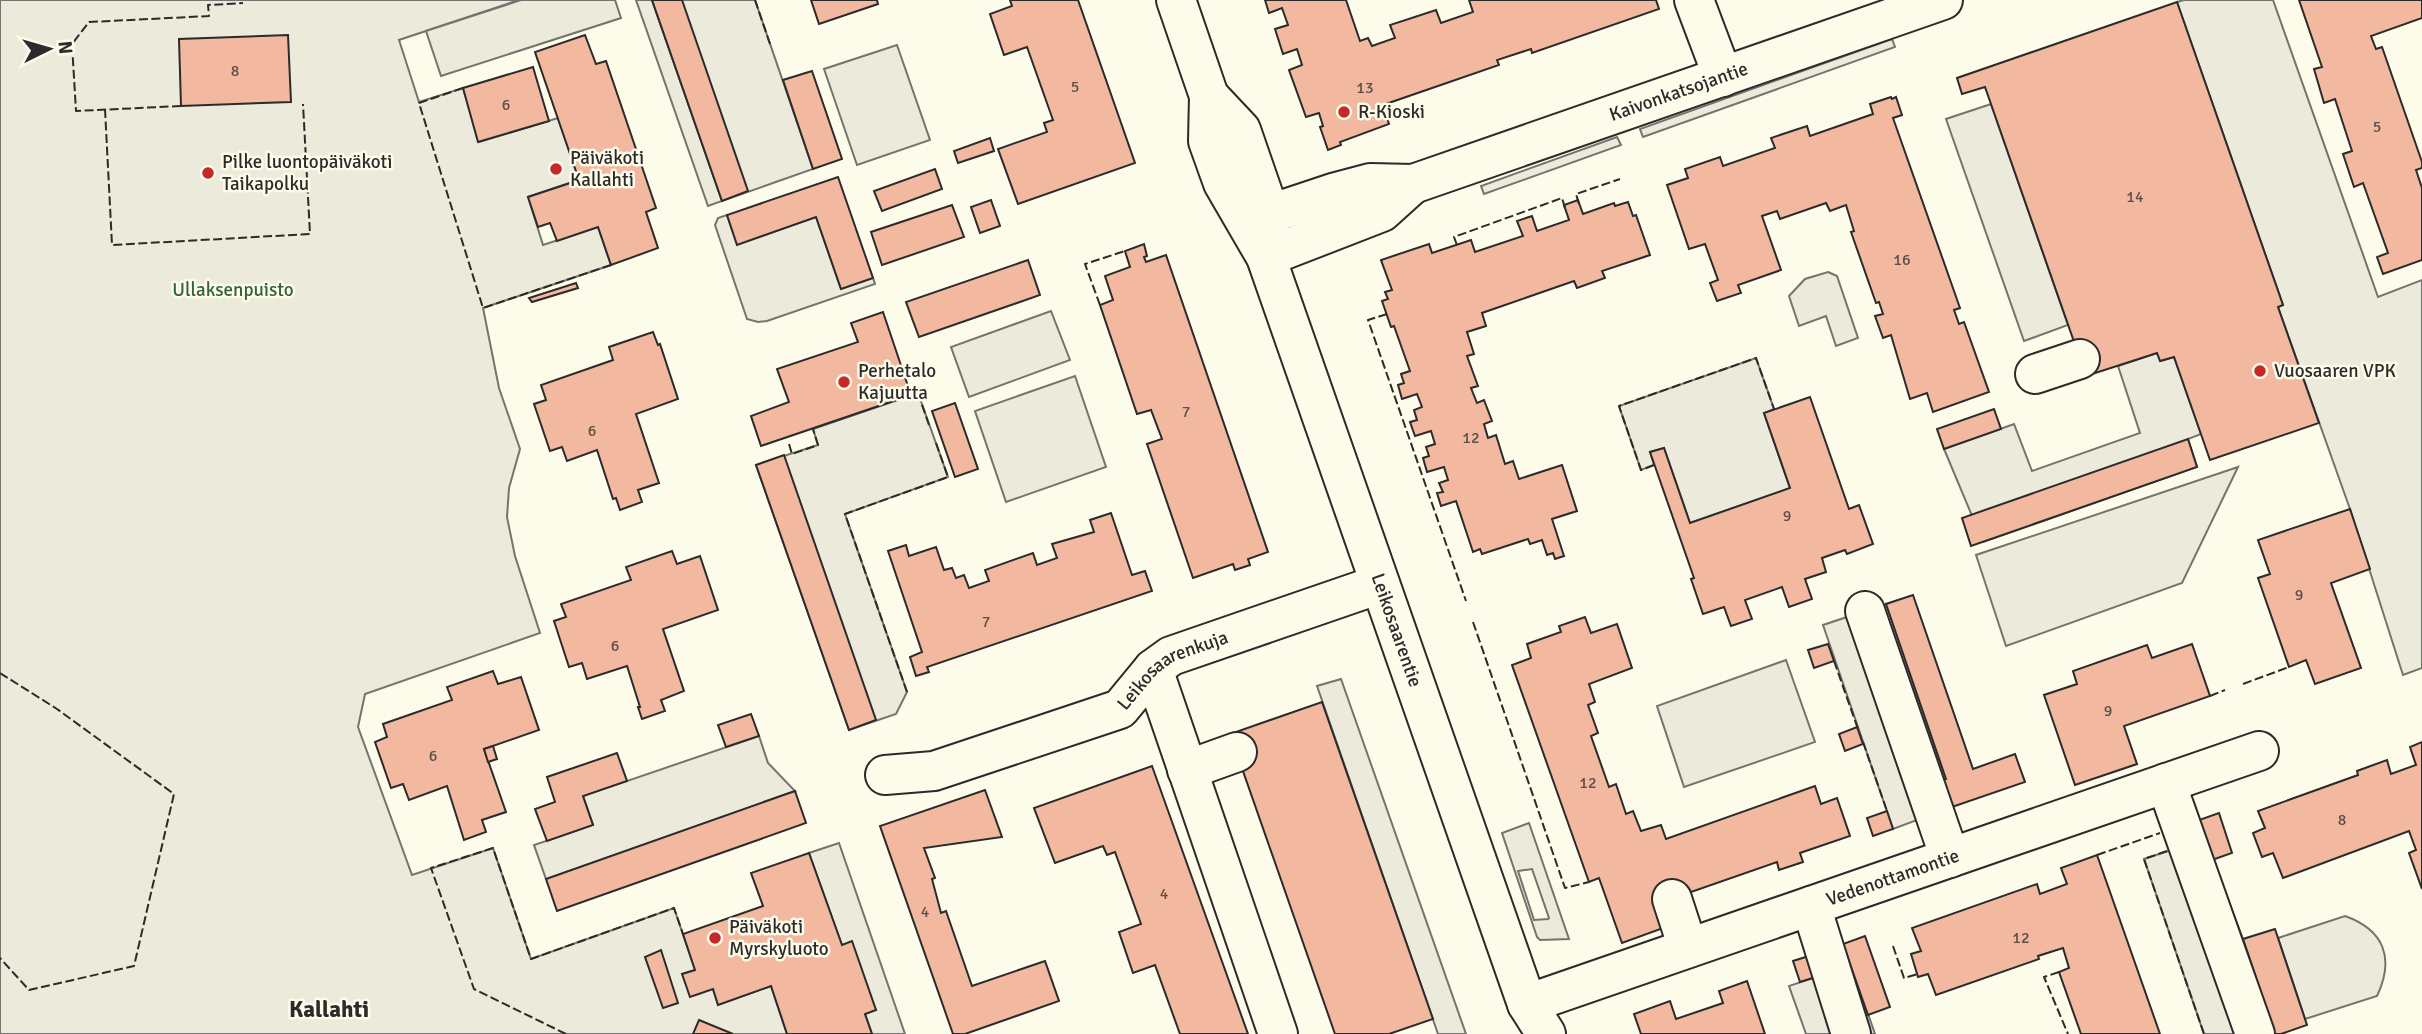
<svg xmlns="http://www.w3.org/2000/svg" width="2422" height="1034" font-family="Signika,sans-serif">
	<rect width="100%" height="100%" fill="#fdfbea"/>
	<!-- green -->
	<g fill="#ecebdb" stroke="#74746e" stroke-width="2">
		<path d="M0 0H519L399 40 419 102 463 88 479 142 558 118 579 180 528 197 543 245 598 227 611 265 483 308 499 388 520 449 509 488 507 517 515 556 540 633 365 694 358 727 412 875 493 848 531 959 674 908 695 970 683 974 713 989 718 1005 771 986 787 1034H0Z"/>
		<path d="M636 0H652L722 201 708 206Z"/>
		<path d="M2184 0H2273L2378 297 2422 280V668L2403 675 2350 509 2278 307 2283 305 2177 2Z"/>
		<path d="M1892 39 1895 47 1643 137 1640 129Z"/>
		<path d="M897 45 930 140 857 165 824 69Z"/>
		<path d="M1617 137 1621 145 1484 194 1481 186Z"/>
		<path d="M727 215 737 244 816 217 841 289 873 278 875 284 767 321 758 322 747 319 715 225 718 218Z"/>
		<path d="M1828 272 1837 276 1858 338 1836 346 1826 316 1799 326 1789 296 1805 279Z"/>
		<path d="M1051 311 1070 360 969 397 951 347Z"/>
		<path d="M1756 358 1774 409 1764 413 1790 488 1690 523 1664 448 1650 452 1654 465 1641 470 1619 406Z"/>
		<path d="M1075 376 1106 467 1006 502 975 411Z"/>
		<path d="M2238 467 2182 583 2006 646 1976 555Z"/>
		<path d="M1786 660 1815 742 1684 787 1657 706Z"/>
		<path d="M1341 679 1466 1034H1438L1317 686Z"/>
		<path d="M839 843 905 1034H872L865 1014 876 1010 842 945 809 853Z"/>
		<path d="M2345 916C2384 930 2395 958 2377 996L2305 1019 2278 938Z"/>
	</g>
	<!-- parking -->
	<g fill="#eceadb" stroke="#74746e" stroke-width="2" fill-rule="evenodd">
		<path d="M521 0H615L621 18 441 76 426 31Z"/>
		<path d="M652 0H755L813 169 722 201Z"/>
		<path d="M1991 104 2068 325 2024 341 1946 119Z"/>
		<path d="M2157 353 2161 361 2174 357 2201 434 2188 439 2197 467 1983 542 1944 449 2014 424 2032 471 2140 433 2118 366Z"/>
		<path d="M918 393 948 477 845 514 907 692 896 714 849 730 756 465 818 445 813 429Z"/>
		<path d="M1886 604 1946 779 1943 780 1952 807 1893 829 1823 625Z"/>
		<path d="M759 736 768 763 795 791 546 879 534 845 593 825 583 796Z"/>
		<path d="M1529 823 1569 939 1540 940 1537 937 1502 833ZM1532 869 1549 918 1548 919 1534 920 1518 871Z"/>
		<path d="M2205 839 2243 939 2275 1034H2204L2144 859Z"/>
		<path d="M1851 965 1875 1034H1806L1789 986Z"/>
	</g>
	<!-- building -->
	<g fill="#f2b8a0" stroke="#2b2b2b" stroke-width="2">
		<path d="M652 0H682L748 191 722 201Z"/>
		<path d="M811 0H877L878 4 819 24Z"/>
		<path d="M1010 0H1078L1135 163 1018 204 998 149 1047 132 1044 123 1053 120 1027 47 1004 55 990 14 1012 6Z"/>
		<path d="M1265 0H1346L1360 41 1368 38 1372 46 1395 38 1390 25 1436 10 1441 23 1473 12 1469 0H1656L1659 9 1532 53 1531 49 1497 60 1499 65 1383 105 1389 124 1340 142 1341 145 1328 150 1320 127 1323 126 1319 113 1306 117 1289 70 1302 65 1297 49 1283 54 1275 29 1288 25 1282 8 1269 13Z"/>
		<path d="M2299 0H2422V18L2371 36 2376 49 2382 47 2422 162V168L2416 170 2422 188V260L2383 274 2377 257 2388 253 2363 183 2354 187 2343 154 2352 151 2335 99 2324 103 2314 69 2322 67Z"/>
		<path d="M2177 2 2283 305 2278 307 2319 423 2210 460 2174 357 2160 361 2157 353 2086 376 1985 87 1962 94 1957 78Z"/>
		<path d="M288 35 291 102 181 106 179 39Z"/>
		<path d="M585 35 596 64 606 61 656 208 646 212 658 248 611 265 598 227 557 241 550 223 538 227 528 197 579 180 535 52Z"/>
		<path d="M533 67 549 121 478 142 463 88Z"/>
		<path d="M812 71 842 159 813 169 783 80Z"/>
		<path d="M1891 97 1892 99 1896 97 1902 115 1893 118 1960 308 1954 310 1959 324 1964 322 1989 392 1933 412 1927 393 1910 399 1891 335 1883 338 1875 316 1883 314 1879 302 1876 303 1851 232 1854 231 1846 205 1830 211 1826 203 1780 219 1777 211 1762 216 1781 270 1738 285 1741 293 1717 301 1710 283 1718 280 1705 244 1689 249 1667 185 1688 178 1685 169 1720 157 1723 166 1775 148 1771 138 1807 126 1810 136 1873 114 1870 104Z"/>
		<path d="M990 138 994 151 958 163 954 151Z"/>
		<path d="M935 169 942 189 882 211 874 191Z"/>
		<path d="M838 177 873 278 841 289 816 217 737 245 727 215Z"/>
		<path d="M991 200 1000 226 980 233 971 207Z"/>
		<path d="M1578 200 1583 214 1614 203 1615 206 1628 202 1633 216 1636 215 1650 255 1602 271 1605 278 1577 288 1574 281 1482 313 1486 326 1467 332 1474 354 1467 356 1478 386 1471 388 1477 403 1484 400 1492 421 1484 424 1488 438 1496 435 1505 464 1513 461 1519 479 1562 465 1577 511 1552 519 1564 556 1555 559 1553 553 1547 555 1542 540 1530 544 1528 539 1482 554 1480 549 1473 552 1456 501 1441 506 1437 493 1443 492 1439 483 1448 480 1444 467 1427 472 1423 458 1429 456 1426 447 1435 444 1431 431 1415 436 1410 422 1417 420 1414 410 1422 407 1417 394 1402 399 1398 385 1404 383 1401 374 1410 371 1394 326 1391 327 1382 301 1388 299 1385 292 1392 290 1381 260 1429 244 1432 253 1471 240 1475 252 1523 236 1517 221 1532 216 1537 231 1569 220 1564 205Z"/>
		<path d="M952 205 964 237 882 265 871 232Z"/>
		<path d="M1144 244 1147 256 1144 257 1146 262 1166 255 1268 552 1248 559 1250 565 1235 570 1233 564 1193 578 1147 444 1162 439 1151 410 1137 414 1100 305 1113 300 1105 276 1130 267 1125 251Z"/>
		<path d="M1028 260 1040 295 919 337 906 302Z"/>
		<path d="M576 283 578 288 532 302 529 298Z"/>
		<path d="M883 312 911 395 761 446 751 416 789 402 777 369 858 342 851 323Z"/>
		<path d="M653 332 658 345 660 344 678 399 636 414 659 483 638 490 642 502 620 510 616 498 613 499 597 450 567 461 562 447 550 451 534 404 546 400 541 385 613 360 609 347Z"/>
		<path d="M1810 397 1849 509 1859 505 1873 544 1847 554 1845 550 1822 558 1826 572 1805 579 1812 599 1789 607 1782 587 1745 600 1752 619 1731 626 1724 607 1703 614 1691 579 1694 578 1650 452 1664 448 1690 523 1790 488 1764 413Z"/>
		<path d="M955 403 978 469 955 477 932 411Z"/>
		<path d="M1994 409 2001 429 1944 449 1937 429Z"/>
		<path d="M2188 439 2197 467 1971 546 1962 518Z"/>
		<path d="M784 455 876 720 849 730 756 465Z"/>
		<path d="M2350 509 2370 569 2331 583 2361 668 2315 684 2306 660 2289 667 2258 578 2270 574 2258 540Z"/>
		<path d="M1111 513 1132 575 1145 571 1152 591 927 667 929 672 916 676 910 657 922 652 888 551 906 545 909 556 936 547 944 570 952 568 956 578 964 575 969 588 989 581 985 570 1033 553 1037 565 1057 558 1052 544 1094 532 1090 520Z"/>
		<path d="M672 551 677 564 700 556 718 610 663 629 684 691 661 700 665 711 642 719 638 707H640L627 666 587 679 582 663 569 667 554 621 566 617 561 604 631 580 626 567Z"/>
		<path d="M1913 595 1973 769 2015 754 2025 782 1952 807 1942 780 1946 779 1886 604Z"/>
		<path d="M1585 617 1591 633 1617 624 1632 668 1589 684 1595 702 1588 705 1598 733 1591 736 1609 787 1616 784 1626 814 1633 811 1641 831 1661 825 1666 839 1815 786 1821 804 1837 798 1850 836 1800 853 1803 862 1779 870 1777 862 1685 894 1666 927 1622 943 1599 878 1589 882 1512 665 1531 658 1527 644 1561 632 1559 626Z"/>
		<path d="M1828 644 1834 661 1814 668 1808 650Z"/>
		<path d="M2192 644 2210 696 2124 726 2137 764 2075 785 2044 695 2077 684 2073 671 2147 645 2152 658Z"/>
		<path d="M493 671 498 684 521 677 539 730 484 749 506 812 482 820 486 832 464 840 447 786 409 800 403 784 391 788 375 742 387 737 383 724 452 700 447 687Z"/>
		<path d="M1322 702 1433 1019 1389 1034H1335L1230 734Z"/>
		<path d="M751 714 759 736 726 747 718 725Z"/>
		<path d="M1857 727 1863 744 1845 751 1839 734Z"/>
		<path d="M2422 742V889L2409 853 2416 850 2409 831 2283 878 2273 853 2262 857 2253 833 2265 828 2258 811 2358 775 2357 771 2387 760 2391 774 2416 765 2410 747Z"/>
		<path d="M493 746 497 759 488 762 484 749Z"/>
		<path d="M617 753 627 781 583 796 593 825 547 841 535 809 555 802 547 777Z"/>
		<path d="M1152 766 1248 1034H1180L1155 965 1133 973 1119 932 1141 924 1115 852 1107 855 1103 846 1055 863 1034 808Z"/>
		<path d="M985 790 1002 837 924 848 935 878 932 879 941 913 946 911 972 986 1045 961 1059 1001 965 1034H953L880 826Z"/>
		<path d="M795 791 806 823 557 911 546 879Z"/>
		<path d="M1887 811 1893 829 1873 836 1867 818Z"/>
		<path d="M2219 813 2232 853 2212 860 2199 820Z"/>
		<path d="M809 853 842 945 852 941 876 1010 865 1014 872 1034H787L771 986 718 1005 713 989 690 997 682 974 695 970 683 934 763 906 751 873Z"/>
		<path d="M2097 855 2160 1034H2081L2059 972 2069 968 2063 948 2038 956 2039 959 1936 995 1928 974 1918 977 1911 954 1921 951 1912 928 2037 884 2040 894 2067 884 2061 868Z"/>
		<path d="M2275 929 2307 1025 2281 1034H2275L2243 939Z"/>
		<path d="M1865 936 1890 1007 1868 1015 1843 944Z"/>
		<path d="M661 950 678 1003 663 1008 645 957Z"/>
		<path d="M1812 955 1819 976 1800 982 1793 961Z"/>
		<path d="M1747 981 1765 1034H1641L1634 1014 1670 1001 1676 1019 1723 1003 1719 991Z"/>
		<path d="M699 1020 733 1034H693Z"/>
	</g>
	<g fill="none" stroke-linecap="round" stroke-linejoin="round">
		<defs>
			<g id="minor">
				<path id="s1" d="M1176 0 1209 96 1208 141 1223 183 1266 257 1527 1004 1546 1034"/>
				<path d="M1694 0 1723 77"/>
				<path d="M1209 96 1241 130 1270 214 1267 240"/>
				<path id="s2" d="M1270 214 1336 192 1370 183 1413 184 1943 0"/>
				<path d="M1266 257 1382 212 1413 184"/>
				<path d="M2035 374 2080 359"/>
				<path d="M1865 611 1950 858"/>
				<path d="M1153 669 1278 1034"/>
				<path d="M1187 770 1237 752"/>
				<path id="s3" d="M885 775 934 771 1120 709 1153 669 1171 656 1380 584"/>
				<path d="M2166 783 2255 1034"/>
				<path d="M1672 899 1688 948"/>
				<path d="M1811 906 1851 1034"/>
				<path id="s4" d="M1527 1004 2259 751"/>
			</g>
		</defs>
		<!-- minor casing -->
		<use href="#minor" stroke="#2b2b2b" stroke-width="42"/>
		<!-- minor -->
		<use href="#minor" stroke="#fdfbea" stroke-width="38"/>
		<!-- fence -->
		<g stroke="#2b2b2b" stroke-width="2" stroke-dasharray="9 3.5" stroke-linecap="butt">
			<path d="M755 0 770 44"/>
			<path d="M463 88 419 103 483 308 611 265"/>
			<path d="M181 106 76 111 72 44 89 22 209 16 208 5 243 3"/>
			<path d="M105 109 112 245 310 234 303 104"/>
			<path d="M1579 204 1576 194 1620 179"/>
			<path d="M1457 245 1454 237 1562 198 1565 208"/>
			<path d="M1100 305 1085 264 1125 251"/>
			<path d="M1387 314 1368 320 1466 601"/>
			<path d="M918 393 929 425"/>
			<path d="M789 444 792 454 818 445 813 429"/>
			<path d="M1654 465 1641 470 1619 406 1756 358 1774 409"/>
			<path d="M1473 622 1565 888 1589 882"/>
			<path d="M1834 661 1858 729"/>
			<path d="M0 673 57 709 174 794 134 966 29 990 0 958"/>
			<path d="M2243 684 2289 667"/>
			<path d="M907 692 845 514 948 477 936 443"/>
			<path d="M2210 696 2225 690"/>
			<path d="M1863 742 1887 811"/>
			<path d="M2167 851 2144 859 2204 1034"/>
			<path d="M2097 855 2160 833"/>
			<path d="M1893 946 1904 978 1918 974"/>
			<path d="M2059 972 2044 977 2068 1034"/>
			<path d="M566 1034 474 989 431 868 493 848 531 959 674 908 683 934"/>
		</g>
	</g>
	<!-- markers -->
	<g fill="#c62828" stroke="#fdfbea" stroke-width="2.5">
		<circle cx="1344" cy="112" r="7"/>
		<circle cx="556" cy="169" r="7"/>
		<circle cx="208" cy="173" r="7"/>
		<circle cx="2260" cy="371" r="7"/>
		<circle cx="844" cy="382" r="7"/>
		<circle cx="715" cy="938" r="7"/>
	</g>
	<g text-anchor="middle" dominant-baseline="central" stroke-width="5" stroke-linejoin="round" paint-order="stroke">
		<!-- number labels -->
		<g font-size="16" fill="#5d4e48">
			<text x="235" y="71">8</text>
			<text x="1075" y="87">5</text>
			<text x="1365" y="88">13</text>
			<text x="506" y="105">6</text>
			<text x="2377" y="127">5</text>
			<text x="2135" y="197">14</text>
			<text x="1902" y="260">16</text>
			<text x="1186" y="412">7</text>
			<text x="592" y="431">6</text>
			<text x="1471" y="438">12</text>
			<text x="1787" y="516">9</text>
			<text x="2299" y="595">9</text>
			<text x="986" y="622">7</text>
			<text x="615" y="646">6</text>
			<text x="2108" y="711">9</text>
			<text x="433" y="756">6</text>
			<text x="1588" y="783">12</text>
			<text x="2342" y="820">8</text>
			<text x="1164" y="894">4</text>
			<text x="925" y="912">4</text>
			<text x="2021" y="938">12</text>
		</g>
		<!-- street labels -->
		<g font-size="19" fill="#2b2b2b" stroke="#fdfbea">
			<text stroke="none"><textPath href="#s2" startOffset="429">Kaivonkatsojantie</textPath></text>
			<text stroke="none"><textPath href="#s1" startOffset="672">Leikosaarentie</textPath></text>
			<text stroke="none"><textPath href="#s3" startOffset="313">Leikosaarenkuja</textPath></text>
			<text stroke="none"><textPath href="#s4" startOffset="387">Vedenottamontie</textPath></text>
		</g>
		<!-- poi labels -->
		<g font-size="19" fill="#2b2b2b" stroke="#fdfbea" text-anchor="start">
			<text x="1358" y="112">R-Kioski</text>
			<text x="570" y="158">Päiväkoti<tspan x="570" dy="22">Kallahti</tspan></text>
			<text x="222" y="162">Pilke luontopäiväkoti<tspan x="222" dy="22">Taikapolku</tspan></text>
			<text x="858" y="371">Perhetalo<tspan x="858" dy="22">Kajuutta</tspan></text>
			<text x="2274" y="371">Vuosaaren VPK</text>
			<text x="729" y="927">Päiväkoti<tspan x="729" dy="22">Myrskyluoto</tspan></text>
		</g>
		<!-- park labels -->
		<g font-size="19" fill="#34623c" stroke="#fdfbea">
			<text x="233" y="290">Ullaksenpuisto</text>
		</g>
		<!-- quarter labels -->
		<g font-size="23" font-weight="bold" fill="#2b2b2b" stroke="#fdfbea">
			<text x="329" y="1009">Kallahti</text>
		</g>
	</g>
	<!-- north arrow -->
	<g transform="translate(49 49) rotate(85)" stroke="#fdfbea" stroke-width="5" paint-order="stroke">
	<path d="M0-5L12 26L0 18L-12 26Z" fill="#2b2b2b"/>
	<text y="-10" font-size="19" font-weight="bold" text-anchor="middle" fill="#2b2b2b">N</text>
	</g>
</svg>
